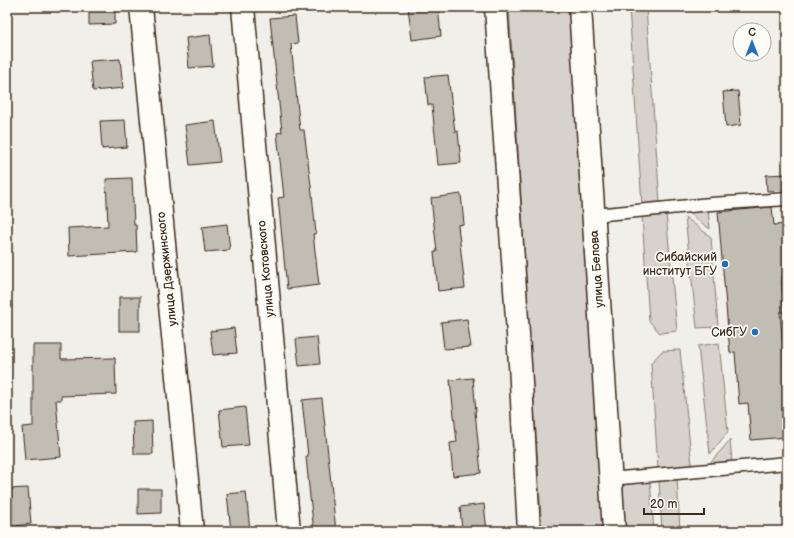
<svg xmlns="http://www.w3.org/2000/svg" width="794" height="538" font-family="'Balsamiq Sans',sans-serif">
	<rect width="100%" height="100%" fill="#f1efea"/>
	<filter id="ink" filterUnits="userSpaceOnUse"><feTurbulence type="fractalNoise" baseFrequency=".025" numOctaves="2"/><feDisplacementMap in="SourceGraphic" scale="8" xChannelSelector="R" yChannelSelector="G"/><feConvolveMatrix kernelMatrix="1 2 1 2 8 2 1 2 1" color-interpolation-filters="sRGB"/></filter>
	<g filter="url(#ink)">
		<!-- green -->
		<g fill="#d7d2cc" stroke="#897e75">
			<path d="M509 7H570L603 531H542Z"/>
			<path d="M629 7H646L660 203 642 205Z"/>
			<path d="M708 209 710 229 685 211Z"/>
			<path d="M666 214 677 331 660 333 649 321 642 216Z"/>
			<path d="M685 217 711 237 718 327 697 328Z"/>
			<path d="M719 343 728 432 710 454 698 346Z"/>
			<path d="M680 350 692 465 658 468 651 363 662 351Z"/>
			<path d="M730 440 732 462 710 463Z"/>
			<path d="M677 478 680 531H662L659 480Z"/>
			<path d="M650 481 654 531H623L621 490 626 483Z"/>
		</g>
		<!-- building -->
		<g fill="#c1bcb4" stroke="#3b2a1e">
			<path d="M89 7H115V24L89 25Z"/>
			<path d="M408 7H438L441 36 412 40Z"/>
			<path d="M295 16 298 43 291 44 300 130H304L312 194 316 234H313L319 285 287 289 278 198 284 197 277 133 282 132 270 18Z"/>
			<path d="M210 35 213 66 189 68 186 38Z"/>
			<path d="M120 59 123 88 93 91 90 61Z"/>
			<path d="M448 75 455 132 458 131 461 163 438 165 432 105H428L425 77Z"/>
			<path d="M738 91 741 125 726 127 723 92Z"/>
			<path d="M125 120 127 147 102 149 100 121Z"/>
			<path d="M215 121 220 162 190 165 185 125Z"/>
			<path d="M787 174V190L767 191 766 175Z"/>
			<path d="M132 178 134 225H136L137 252 69 256 68 228 108 226 106 179Z"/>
			<path d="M461 194 464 224 458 225 465 288 438 291 434 252H437L431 198Z"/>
			<path d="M772 207 774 225 787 224V277H781L784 312H780L786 384 787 383V437L751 440 748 403 739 404 735 352 730 353 718 212Z"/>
			<path d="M227 224 230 250 205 252 202 227Z"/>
			<rect x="119" y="297" width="21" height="34"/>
			<path d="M467 319 471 347 444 349 441 322Z"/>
			<path d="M234 328 237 353 213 355 210 331Z"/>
			<path d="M317 337 320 364 299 366 296 339Z"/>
			<path d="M33 345H61V359L115 358 116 394 61 396V400H56L61 457 25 460 22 427 33 426Z"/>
			<path d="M473 378 476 411H475L481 473 453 476 450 443 457 442 450 380Z"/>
			<path d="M322 398 327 445 336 531H314L310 497 306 457 308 456 302 400Z"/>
			<path d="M245 407 249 445 223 447 219 410Z"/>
			<path d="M152 421 153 454H134L133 422Z"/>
			<path d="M28 488 31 524 7 527V489Z"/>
			<path d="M138 489H161V513L138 514Z"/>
			<path d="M246 492 250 531H231L227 494Z"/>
			<path d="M484 504 487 531H462L460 507Z"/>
		</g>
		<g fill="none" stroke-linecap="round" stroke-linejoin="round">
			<defs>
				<g id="service">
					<path d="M594 215 711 204 787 199"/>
					<path d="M610 479 787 463"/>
				</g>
				<g id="minor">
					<path d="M141 7 192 531"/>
					<path d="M243 7 289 531"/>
				</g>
				<g id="secondary">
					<path d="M496 7 520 364 529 531"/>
					<path d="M580 7 614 531"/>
				</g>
			</defs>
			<!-- service casing -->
			<use href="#service" stroke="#3b2a1e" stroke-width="15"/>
			<!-- minor casing -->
			<use href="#minor" stroke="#3b2a1e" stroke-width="25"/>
			<!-- secondary casing -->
			<use href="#secondary" stroke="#3b2a1e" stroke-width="25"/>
			<!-- service -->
			<use href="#service" stroke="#fdfcf7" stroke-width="12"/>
			<!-- minor -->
			<use href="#minor" stroke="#fdfcf7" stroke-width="22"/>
			<!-- secondary -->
			<use href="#secondary" stroke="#fdfcf7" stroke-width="22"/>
		</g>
	</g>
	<!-- markers -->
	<g fill="#1f6fb2" stroke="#fdfcf7" stroke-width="1.5">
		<circle cx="725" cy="264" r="4"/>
		<circle cx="755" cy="332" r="4"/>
	</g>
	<g text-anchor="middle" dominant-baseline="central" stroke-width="3.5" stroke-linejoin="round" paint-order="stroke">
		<!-- poi labels -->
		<g font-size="12" fill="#3b2a1e" stroke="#fdfcf7" text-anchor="end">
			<text x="717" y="257">Сибайский<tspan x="717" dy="14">институт БГУ</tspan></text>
			<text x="747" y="332">СибГУ</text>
		</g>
		<!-- street labels -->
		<g font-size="12" fill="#3b2a1e" stroke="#fdfcf7">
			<text transform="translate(167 269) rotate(-96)">улица Дзержинского</text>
			<text transform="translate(266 269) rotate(-95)">улица Котовского</text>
			<text transform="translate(597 269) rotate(-94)">улица Белова</text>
		</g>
	</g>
	<!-- margin -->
	<rect width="794" height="538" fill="none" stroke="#fdfcf7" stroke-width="24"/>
	<rect x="12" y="12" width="770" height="514" fill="none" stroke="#3b2a1e" stroke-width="1.5" filter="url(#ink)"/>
	<!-- north arrow -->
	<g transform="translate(752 42)"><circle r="19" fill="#fdfcf7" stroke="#afa8a0"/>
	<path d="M0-3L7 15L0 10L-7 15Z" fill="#1f6fb2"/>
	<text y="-6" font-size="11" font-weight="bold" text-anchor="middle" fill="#3b2a1e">С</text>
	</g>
	<!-- scale -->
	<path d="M644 508v6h60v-6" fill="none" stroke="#3b2a1e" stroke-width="2"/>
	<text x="650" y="508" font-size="12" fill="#3b2a1e" stroke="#fdfcf7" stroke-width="3" paint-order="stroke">20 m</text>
</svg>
